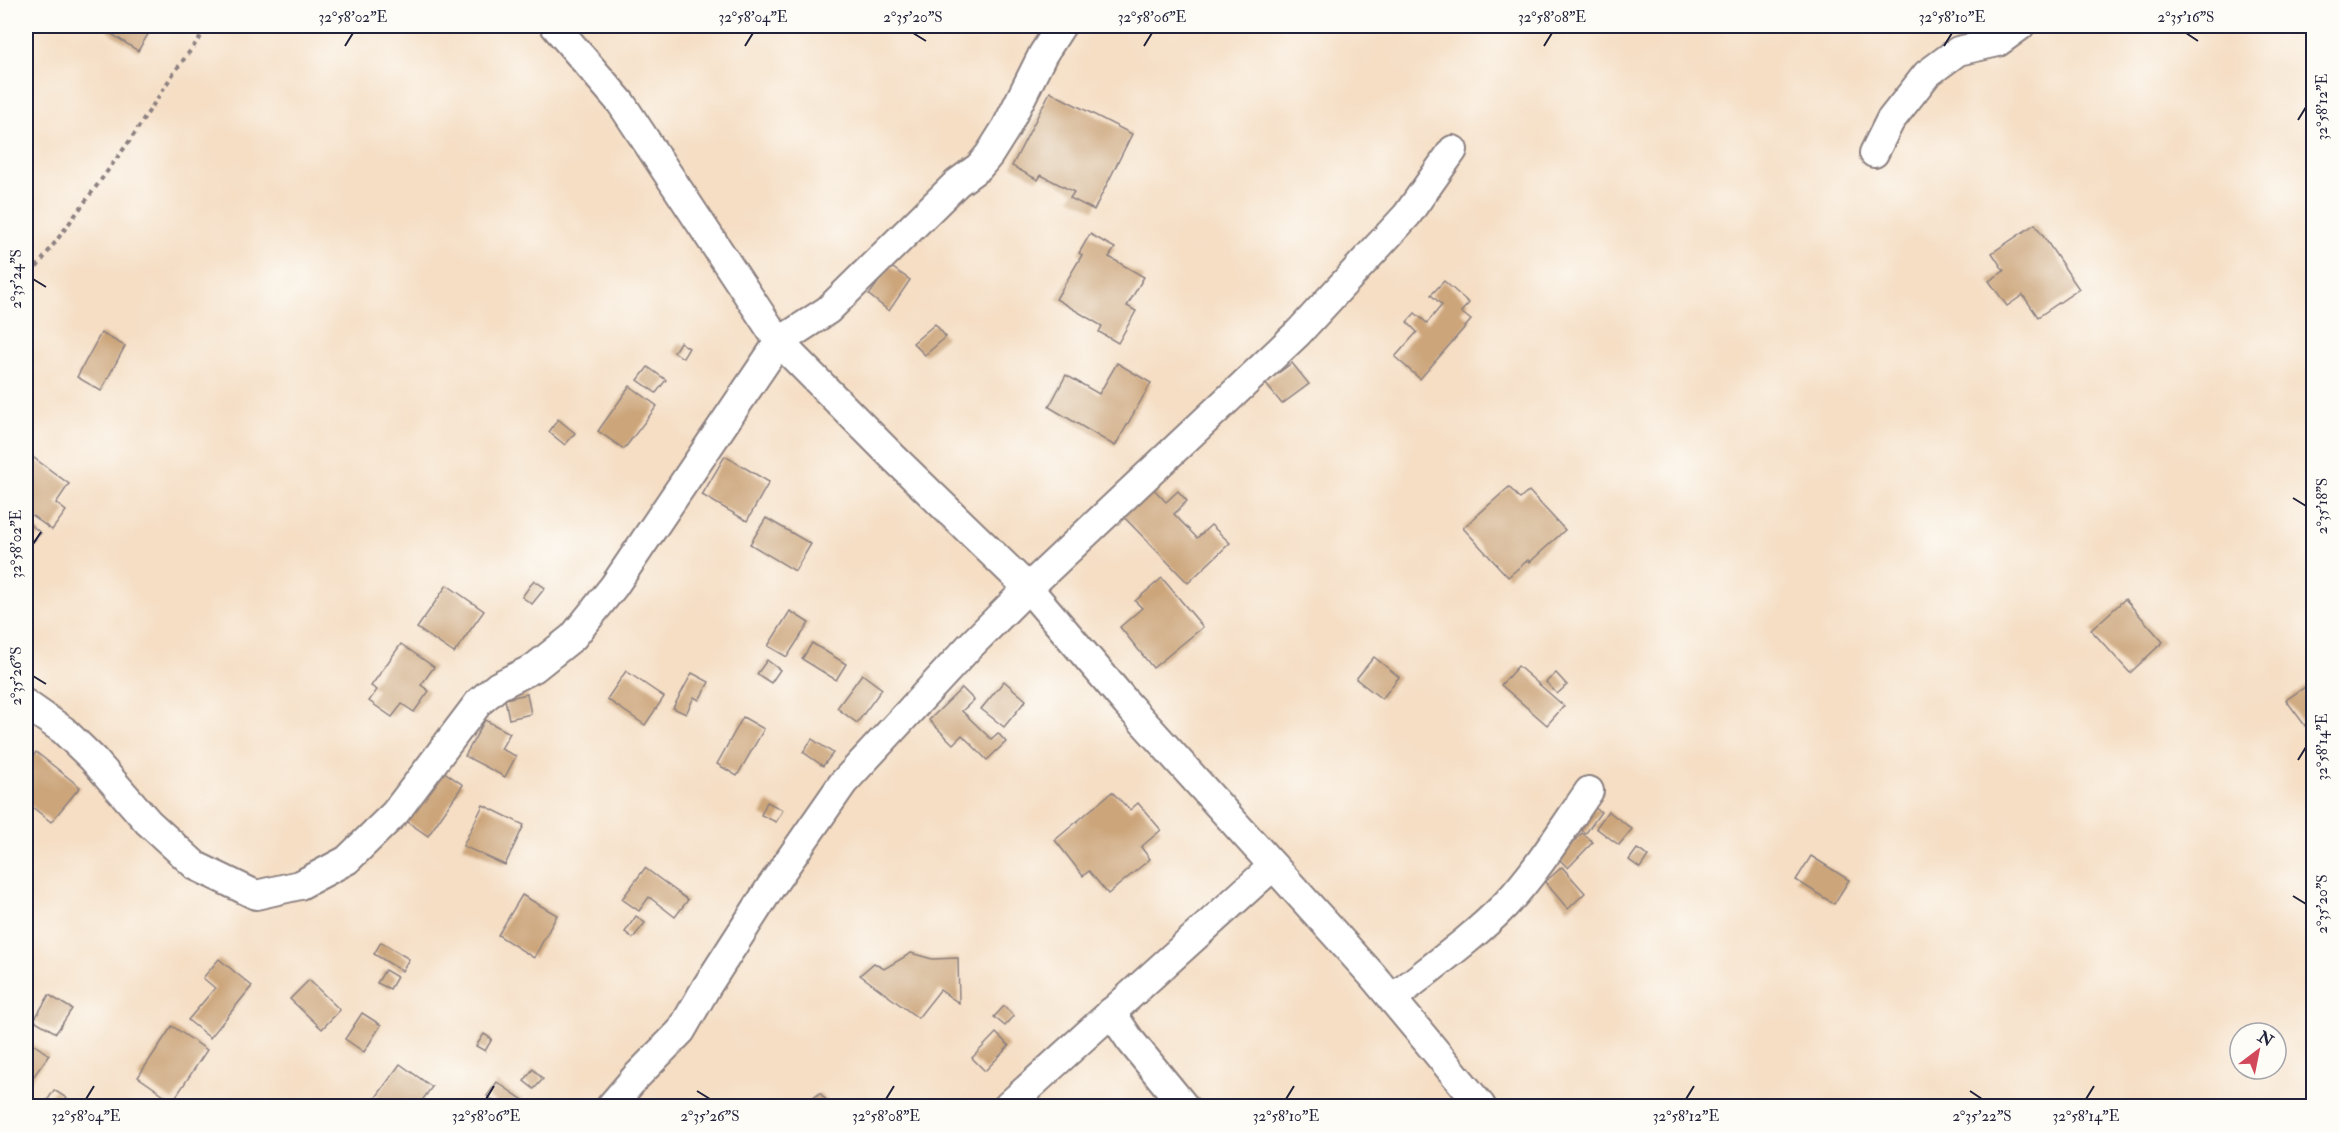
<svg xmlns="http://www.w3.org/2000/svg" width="2339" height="1132" font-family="'IM FELL Double Pica',serif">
	<rect width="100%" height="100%" fill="#fdfcf7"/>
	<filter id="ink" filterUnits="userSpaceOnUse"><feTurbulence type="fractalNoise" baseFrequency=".0167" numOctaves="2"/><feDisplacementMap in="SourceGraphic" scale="12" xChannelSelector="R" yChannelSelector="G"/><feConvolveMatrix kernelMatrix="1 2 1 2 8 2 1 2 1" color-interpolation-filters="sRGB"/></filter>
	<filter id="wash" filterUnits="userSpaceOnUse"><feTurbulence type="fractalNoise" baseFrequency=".008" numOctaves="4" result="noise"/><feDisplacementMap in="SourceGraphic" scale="24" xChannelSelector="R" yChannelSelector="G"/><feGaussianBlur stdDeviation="1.35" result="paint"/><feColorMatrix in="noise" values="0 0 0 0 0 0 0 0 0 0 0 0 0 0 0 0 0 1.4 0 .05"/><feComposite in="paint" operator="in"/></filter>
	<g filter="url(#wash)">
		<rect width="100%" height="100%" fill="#f5dec4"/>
		<g id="blocks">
			<!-- building -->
			<g fill="#cca57a">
				<path d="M111 26H153L138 51 107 31Z"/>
				<path d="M1050 92 1132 134 1094 210 1070 198 1074 192 1041 175 1038 180 1012 166Z"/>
				<path d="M2035 224 2079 289 2038 317 2023 295 2007 306 1989 281 2004 271 1992 253Z"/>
				<path d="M1090 234 1115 248 1109 257 1144 277 1127 306 1136 311 1118 343 1099 332 1102 326 1056 299 1082 255 1079 253Z"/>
				<path d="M890 266 910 280 889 311 869 295Z"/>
				<path d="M1444 281 1469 303 1461 312 1471 320 1420 379 1395 357 1417 332 1407 322 1415 313 1427 323 1442 305 1431 295Z"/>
				<path d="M935 324 946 337 925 355 913 343Z"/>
				<path d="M101 333 125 346 101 391 77 377Z"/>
				<path d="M680 342 689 348 683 358 674 352Z"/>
				<path d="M1117 363 1151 383 1115 446 1049 407 1066 375 1099 394Z"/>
				<path d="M1292 363 1309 384 1282 404 1265 383Z"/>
				<path d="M648 367 666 380 656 393 638 380Z"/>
				<path d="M630 386 657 406 624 449 598 431Z"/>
				<path d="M558 419 575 433 565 445 549 432Z"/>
				<path d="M26 452 69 484 56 503 66 511 52 530 26 511Z"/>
				<path d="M725 456 769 482 747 521 702 495Z"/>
				<path d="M1148 483 1166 502 1178 491 1187 501 1174 514 1197 538 1211 525 1230 543 1188 583 1118 511Z"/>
				<path d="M1509 487 1520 499 1529 491 1565 530 1530 562 1528 560 1508 577 1463 528Z"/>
				<path d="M766 518 811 544 795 571 750 544Z"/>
				<path d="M26 521 41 533 26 550Z"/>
				<path d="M1162 578 1203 627 1153 668 1120 627 1142 608 1135 601Z"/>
				<path d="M534 580 545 588 532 604 522 597Z"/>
				<path d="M447 585 484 611 454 653 417 628Z"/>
				<path d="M2125 599 2163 642 2130 673 2091 630Z"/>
				<path d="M790 611 809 623 787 657 768 646Z"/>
				<path d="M812 643 846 664 836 680 802 659Z"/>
				<path d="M401 644 434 667 421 685 429 691 414 712 402 704 392 717 369 701 377 690 371 686Z"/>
				<path d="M1374 657 1399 677 1382 699 1356 679Z"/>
				<path d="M767 660 780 670 771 683 757 674Z"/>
				<path d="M1518 666 1564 706 1547 725 1501 685Z"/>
				<path d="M626 671 664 697 645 725 607 699Z"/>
				<path d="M692 673 709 682 699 700 694 697 686 714 673 708Z"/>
				<path d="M1556 673 1567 685 1557 694 1546 682Z"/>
				<path d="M862 674 882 689 857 723 837 708Z"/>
				<path d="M1004 681 1026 700 1004 727 981 709Z"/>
				<path d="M2314 681V734L2312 735 2286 700Z"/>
				<path d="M962 688 974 700 962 711 991 739 998 733 1006 742 987 760 962 735 953 744 929 720Z"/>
				<path d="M527 694 531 714 509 719 505 699Z"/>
				<path d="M743 717 764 729 737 776 717 764Z"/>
				<path d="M485 720 510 733 501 749 516 756 505 777 465 756Z"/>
				<path d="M812 739 833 753 823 766 803 752Z"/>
				<path d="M36 752 80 787 51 822 26 802V765Z"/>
				<path d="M440 769 463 785 428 836 405 820Z"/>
				<path d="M1112 792 1130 810 1138 803 1161 830 1141 847 1150 859 1108 894 1089 871 1083 876 1055 840Z"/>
				<path d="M767 802 783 810 776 822 761 815Z"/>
				<path d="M1589 804 1601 812 1586 833 1574 825Z"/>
				<path d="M483 805 524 825 505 865 463 846Z"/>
				<path d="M1608 811 1632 829 1619 845 1596 828Z"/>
				<path d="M1582 833 1593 842 1568 868 1558 858Z"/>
				<path d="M1637 849 1648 856 1640 868 1629 860Z"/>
				<path d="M1811 856 1849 880 1834 904 1796 880Z"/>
				<path d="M1562 867 1585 893 1568 909 1545 882Z"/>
				<path d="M645 868 688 900 675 917 649 897 639 911 622 899Z"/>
				<path d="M522 895 557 915 534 958 498 935Z"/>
				<path d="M636 916 645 923 633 938 625 932Z"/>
				<path d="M381 942 409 959 402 971 374 954Z"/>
				<path d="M911 953 932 959 958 958 959 1003 940 990 918 1018 860 975 874 963 884 969Z"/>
				<path d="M219 959 252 986 210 1038 188 1020 215 988 203 978Z"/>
				<path d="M385 970 397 977 390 989 377 983Z"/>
				<path d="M309 980 340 1010 322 1029 290 999Z"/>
				<path d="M49 995 72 1009 56 1033 34 1020Z"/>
				<path d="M1004 1006 1014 1016 1005 1026 994 1017Z"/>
				<path d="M362 1013 381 1025 364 1052 345 1039Z"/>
				<path d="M172 1026 207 1050 173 1101 138 1077Z"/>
				<path d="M996 1033 1009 1046 985 1071 972 1058Z"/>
				<path d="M484 1034 492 1039 485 1051 476 1046Z"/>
				<path d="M33 1044 49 1055 26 1087V1054Z"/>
				<path d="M400 1064 432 1087 418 1106H377L372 1103Z"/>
				<path d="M533 1069 543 1079 534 1089 524 1081Z"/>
				<path d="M497 1082 523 1100 518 1106H501L487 1096Z"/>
				<path d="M54 1090 68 1099 63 1106H50L45 1104Z"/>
				<path d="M820 1093 831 1106H802Z"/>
			</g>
		</g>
	</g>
	<g filter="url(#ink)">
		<use href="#blocks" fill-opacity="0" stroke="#8c8080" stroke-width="1.5"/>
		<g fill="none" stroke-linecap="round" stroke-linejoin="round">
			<defs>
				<g id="street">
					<path d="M555 26 621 103 779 342 892 456 1028 588 1127 704 1372 975 1481 1106"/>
					<path d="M1874 153 1890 121 1927 74 1958 51 1998 42 2020 26"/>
					<path d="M26 704 63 730 93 759 148 822 196 866 256 895 300 885 347 860 395 813 479 702 498 686 534 668 573 637 614 586 779 342 828 310 957 183 979 167 989 155 1006 128 1043 54 1061 26"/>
					<path d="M1392 999C1429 969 1471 940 1505 905 1537 871 1562 830 1589 791"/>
					<path d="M1111 1012 1130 1040 1184 1106"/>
					<path d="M611 1106 635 1078 681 1031 707 986 770 888 843 783 969 647 1028 588 1298 333 1407 215 1453 150"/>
					<path d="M1008 1106 1273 866"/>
				</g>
			</defs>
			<!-- street casing -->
			<use href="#street" stroke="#8c8080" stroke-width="32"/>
			<!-- path -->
			<path stroke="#8c8080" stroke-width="4" stroke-dasharray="4.5 4.5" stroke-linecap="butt" d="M26 282 131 139 175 71 209 26"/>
			<!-- street -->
			<use href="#street" stroke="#fff" stroke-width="28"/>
		</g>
	</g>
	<!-- ticks -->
	<path fill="none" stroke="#22223b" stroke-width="2" d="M913 33 926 41M2186 33 2198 41M345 46 353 33M745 46 753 33M1144 46 1152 33M1544 46 1552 33M1944 46 1952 33M2298 120 2306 107M33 279 46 287M2293 498 2306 506M33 544 41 532M33 676 46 684M2298 760 2306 747M2293 896 2306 904M697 1091 710 1099M1970 1091 1982 1099M86 1099 94 1086M486 1099 494 1086M886 1099 894 1086M1286 1099 1294 1086M1686 1099 1694 1086M2086 1099 2094 1086"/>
	<!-- margin -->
	<rect width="2339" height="1132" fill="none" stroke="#fdfcf7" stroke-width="66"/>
	<!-- north arrow -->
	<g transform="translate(2258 1051) rotate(32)"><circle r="28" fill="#fdfcf7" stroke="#a5a5ac" stroke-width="1.5"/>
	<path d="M0-4.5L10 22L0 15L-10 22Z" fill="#d1495b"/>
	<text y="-9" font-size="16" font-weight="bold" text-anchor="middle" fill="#22223b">N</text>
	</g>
	<rect x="33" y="33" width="2273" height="1066" fill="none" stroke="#22223b" stroke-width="2"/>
	<g font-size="15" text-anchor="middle" fill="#22223b">
		<text x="353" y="22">32°58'02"E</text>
		<text x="753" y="22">32°58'04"E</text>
		<text x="913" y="22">2°35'20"S</text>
		<text x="1152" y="22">32°58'06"E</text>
		<text x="1552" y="22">32°58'08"E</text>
		<text x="1952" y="22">32°58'10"E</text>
		<text x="2186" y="22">2°35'16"S</text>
		<text transform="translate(2322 107) rotate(-90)" y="5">32°58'12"E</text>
		<text transform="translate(16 279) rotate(-90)" y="5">2°35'24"S</text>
		<text transform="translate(2322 506) rotate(-90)" y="5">2°35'18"S</text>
		<text transform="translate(16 544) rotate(-90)" y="5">32°58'02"E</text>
		<text transform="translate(16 676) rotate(-90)" y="5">2°35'26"S</text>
		<text transform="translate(2322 747) rotate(-90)" y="5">32°58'14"E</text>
		<text transform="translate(2322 904) rotate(-90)" y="5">2°35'20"S</text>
		<text x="86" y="1121">32°58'04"E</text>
		<text x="486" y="1121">32°58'06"E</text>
		<text x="710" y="1121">2°35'26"S</text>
		<text x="886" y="1121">32°58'08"E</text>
		<text x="1286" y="1121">32°58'10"E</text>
		<text x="1686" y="1121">32°58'12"E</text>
		<text x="1982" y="1121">2°35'22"S</text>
		<text x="2086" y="1121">32°58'14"E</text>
	</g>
</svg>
